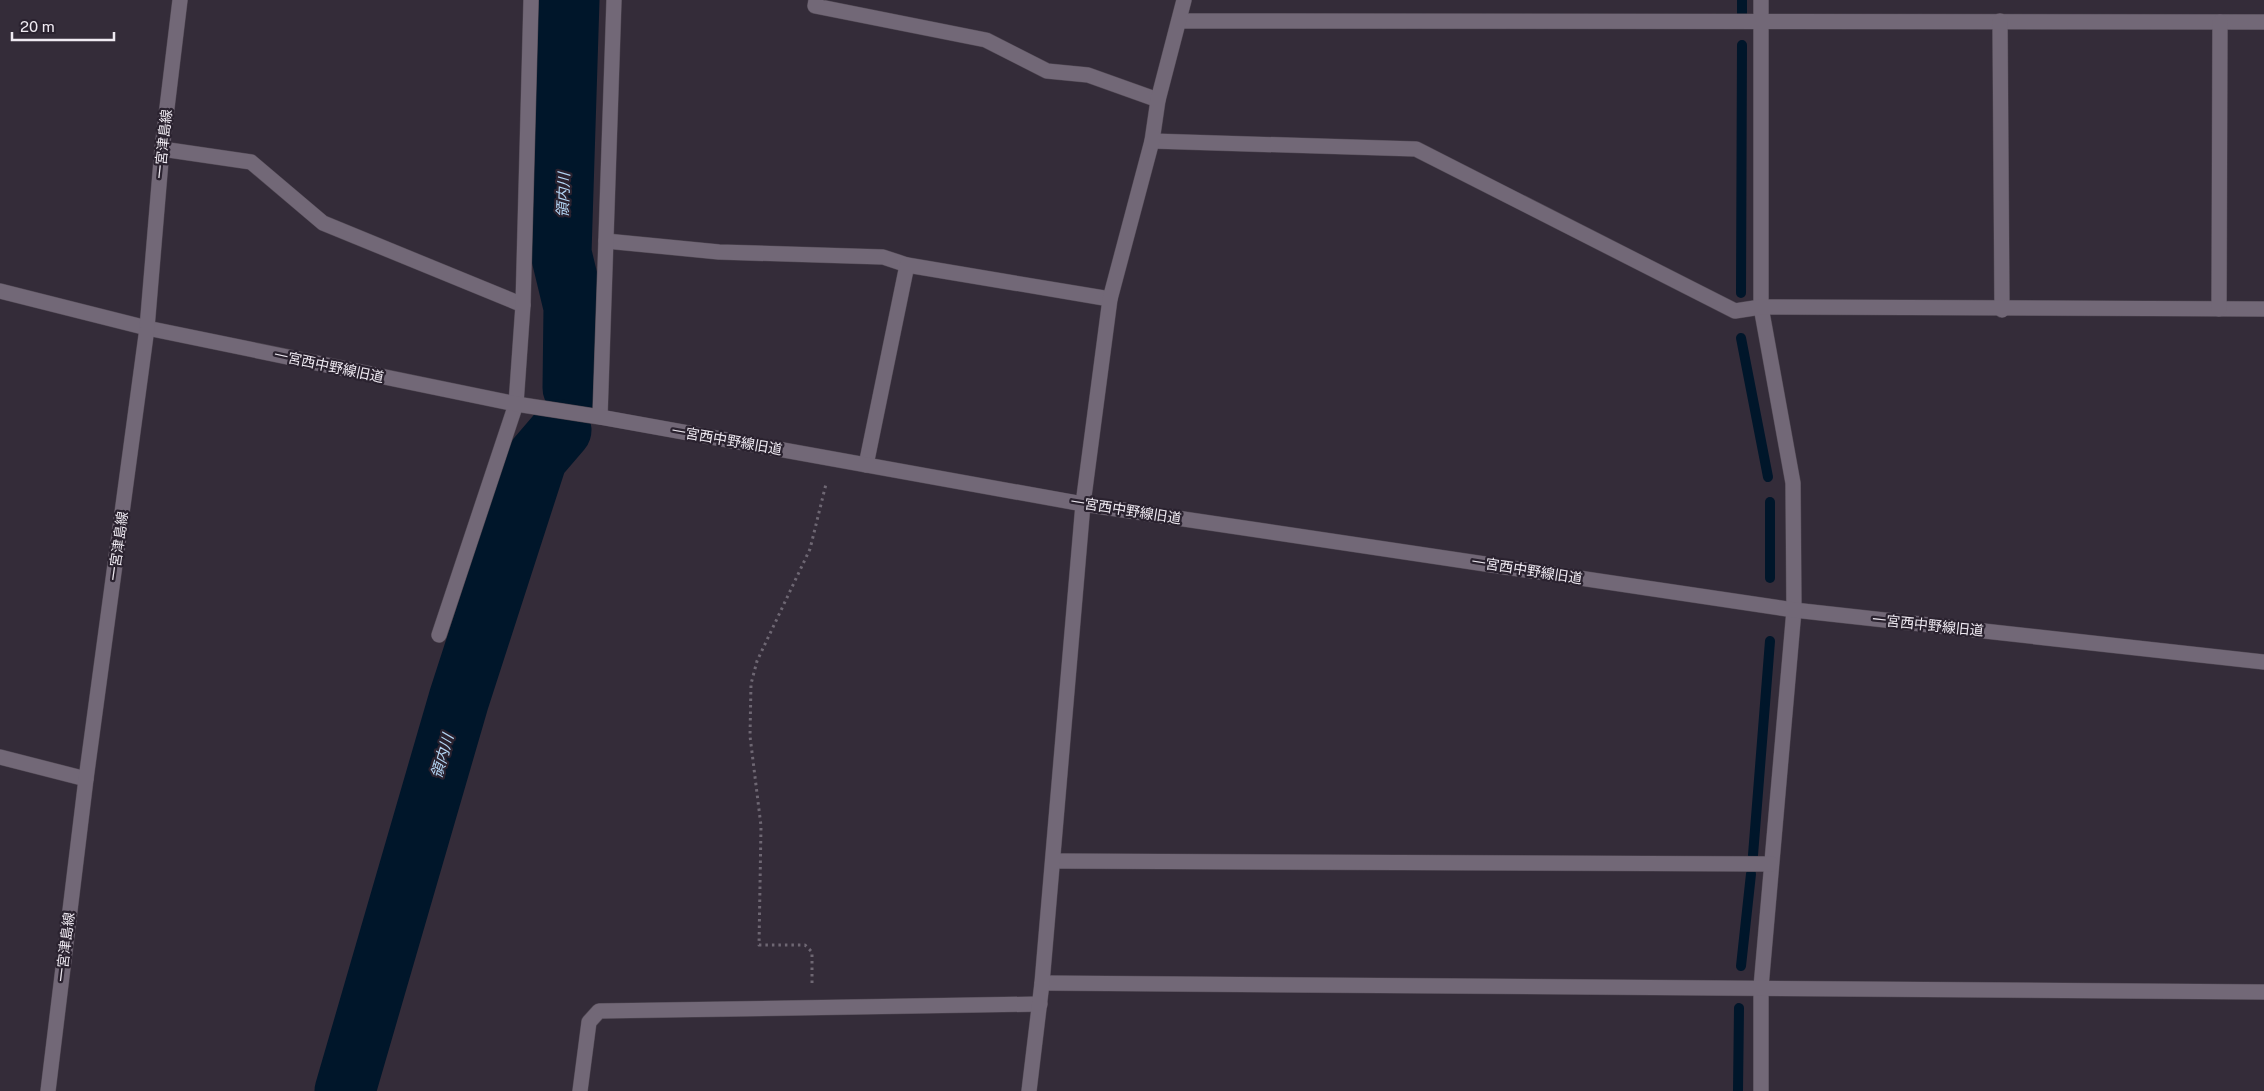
<svg xmlns="http://www.w3.org/2000/svg" width="2264" height="1091" font-family="'Public Sans','Noto Sans JP',sans-serif">
	<rect width="100%" height="100%" fill="#342c39"/>
	<g fill="none" stroke-linecap="round" stroke-linejoin="round">
		<!-- stream -->
		<g stroke="#00162a" stroke-width="10">
			<path d="M1742 0V15"/>
			<path d="M1741 293 1742 45"/>
			<path d="M1741 338 1768 477"/>
			<path d="M1770 502V578"/>
			<path d="M1753 855 1770 641"/>
			<path d="M1741 966 1751 874"/>
			<path d="M1738 1091 1739 1008"/>
		</g>
		<!-- river -->
		<g stroke="#00162a" stroke-width="61">
			<path d="M569 0 561 253 574 307 573 388"/>
			<path d="M345 1091 459 699 537 458 561 430"/>
		</g>
		<defs>
			<g id="street">
				<path d="M816 0 815 6 986 40 1047 71 1088 75 1158 100"/>
				<path d="M1761 0V307L1793 483 1794 610 1761 987V1091"/>
				<path d="M1179 21 2264 22"/>
				<path d="M2000 21 2002 310"/>
				<path d="M1152 141 1416 149 1735 311 1761 307 2264 309"/>
				<path d="M162 149 251 162 323 223 523 305"/>
				<path d="M606 241 719 252 883 257 907 265"/>
				<path d="M2219 309 2220 22"/>
				<path d="M600 417 614 0"/>
				<path d="M866 465 907 265 1110 299"/>
				<path d="M439 635 516 404 523 305 531 0"/>
				<path d="M0 757 86 779"/>
				<path d="M1053 861 1771 864"/>
				<path d="M1042 983 2264 992"/>
				<path d="M580 1091 589 1022 599 1011 1040 1004"/>
				<path d="M1029 1091 1042 983 1083 504 1110 299 1152 141 1158 100 1184 0"/>
			</g>
			<g id="secondary">
				<path d="M0 291 147 328 516 404 600 417 1083 504 1794 610 2264 662"/>
				<path d="M48 1091 86 779 147 328 162 149 180 0"/>
			</g>
		</defs>
		<!-- street casing -->
		<use href="#street" stroke="#4f4752" stroke-width="16"/>
		<!-- secondary casing -->
		<use href="#secondary" stroke="#4f4752" stroke-width="16"/>
		<!-- path -->
		<path stroke="#6e6773" stroke-width="3" stroke-dasharray="2.5 4" stroke-linecap="butt" d="M812 983V952L805 945H759L761 826 750 736 751 684 757 661 810 549 826 484"/>
		<!-- street -->
		<use href="#street" stroke="#726877" stroke-width="15"/>
		<!-- secondary -->
		<use href="#secondary" stroke="#726877" stroke-width="15"/>
	</g>
	<g text-anchor="middle" dominant-baseline="central" stroke-width="4.5" stroke-linejoin="round" paint-order="stroke">
		<!-- street labels -->
		<g font-size="14" fill="#efeaf2" stroke="#2a222f">
			<text transform="translate(163 144) rotate(-84)">一宮津島線</text>
			<text transform="translate(329 366) rotate(12)">一宮西中野線旧道</text>
			<text transform="translate(727 440) rotate(10)">一宮西中野線旧道</text>
			<text transform="translate(1126 510) rotate(9)">一宮西中野線旧道</text>
			<text transform="translate(118 546) rotate(-82)">一宮津島線</text>
			<text transform="translate(1527 570) rotate(9)">一宮西中野線旧道</text>
			<text transform="translate(1928 625) rotate(6)">一宮西中野線旧道</text>
			<text transform="translate(65 947) rotate(-83)">一宮津島線</text>
		</g>
		<!-- water labels -->
		<g font-size="15" font-style="italic" fill="#b3d5f4" stroke="#2a222f">
			<text transform="translate(563 195) rotate(-88)">領内川</text>
			<text transform="translate(442 756) rotate(-74)">領内川</text>
		</g>
	</g>
	<!-- scale -->
	<path d="M12 32v8h102v-8" fill="none" stroke="#efeaf2" stroke-width="2.5"/>
	<text x="20" y="32" font-size="15" fill="#efeaf2" stroke="#2a222f" stroke-width="4" paint-order="stroke">20 m</text>
</svg>
